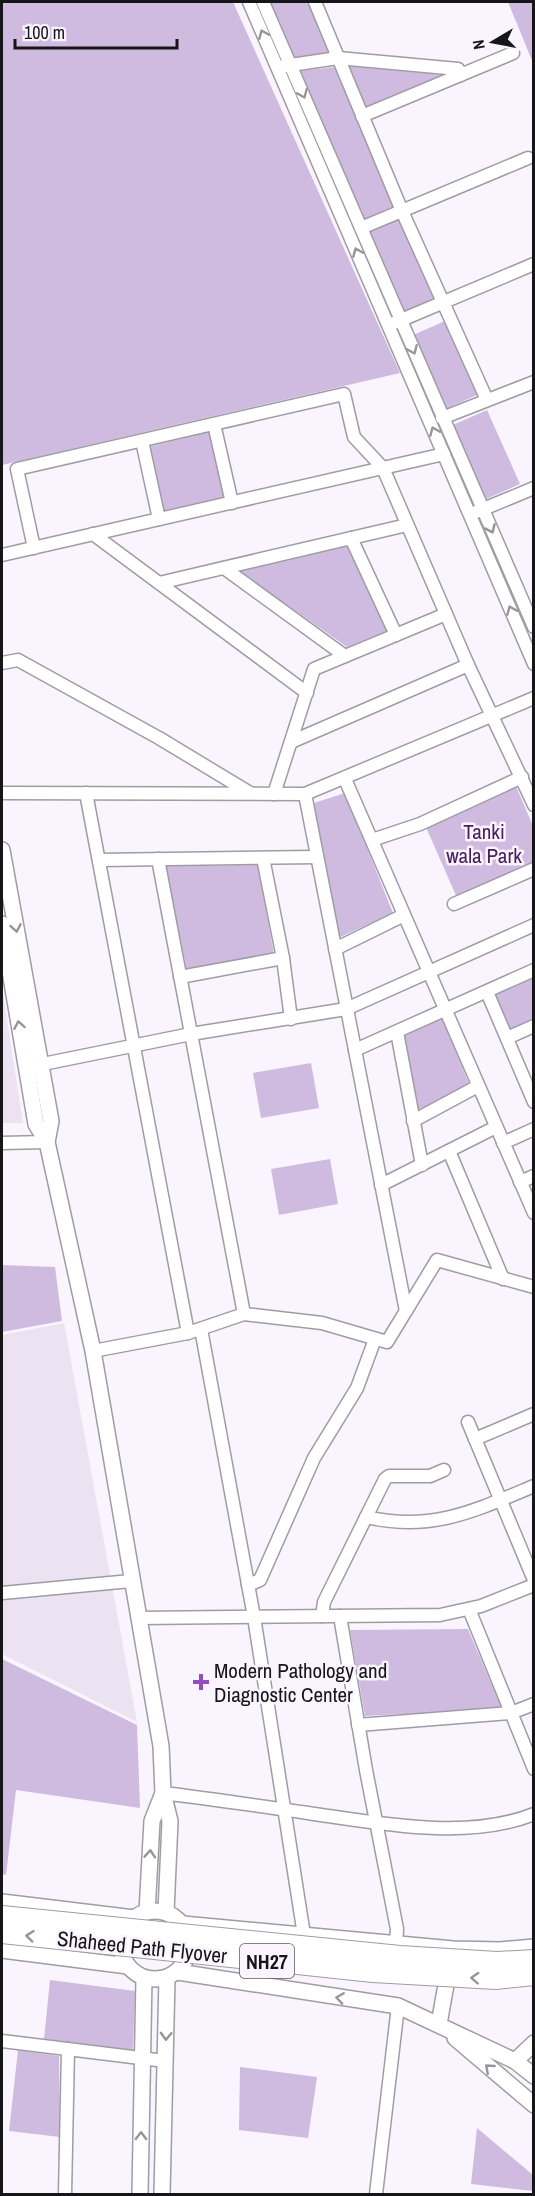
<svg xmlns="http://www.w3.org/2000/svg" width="535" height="2196" font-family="'Archivo Narrow',sans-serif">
	<rect width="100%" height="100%" fill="#f9f4fd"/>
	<!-- built -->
	<g fill="#ebe3f2">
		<path d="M2 987 23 1123H2Z"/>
		<path d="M64 1323 137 1722 2 1654V1335Z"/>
	</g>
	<!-- green -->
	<g fill="#cfbbe0">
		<path d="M2 2H233L400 373 2 465Z"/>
		<path d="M270 2H308L328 53 294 58Z"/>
		<path d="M508 2H533V63Z"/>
		<path d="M346 66 443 75 365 108Z"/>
		<path d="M334 67 394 206 363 220 300 71Z"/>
		<path d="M399 217 441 311 409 325 367 230Z"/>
		<path d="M445 321 479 394 445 409 413 335Z"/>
		<path d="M487 410 520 484 486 499 453 425Z"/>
		<path d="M211 432 226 497 163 511 148 447Z"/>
		<path d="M347 544 388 630 347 647 239 571Z"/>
		<path d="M515 784 533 826V865L458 900 425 825Z"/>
		<path d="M345 793 393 913 338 938 314 803Z"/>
		<path d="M258 865 274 954 187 972 166 866Z"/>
		<path d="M533 974V1021L507 1033 490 993Z"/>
		<path d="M442 1017 469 1084 418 1110 403 1035Z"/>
		<path d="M311 1063 319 1108 261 1118 253 1073Z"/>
		<path d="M330 1159 338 1204 279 1215 271 1169Z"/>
		<path d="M2 1265 55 1267 62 1321 2 1332Z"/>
		<path d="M468 1629 502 1709 365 1716 350 1630Z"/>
		<path d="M2 1659 137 1725 140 1808 16 1790 6 1875 2 1874Z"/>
		<path d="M50 1980 135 1991 133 2050 44 2039Z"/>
		<path d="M18 2050 59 2056 60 2137 9 2131Z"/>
		<path d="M240 2067 317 2077 308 2138 239 2130Z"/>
		<path d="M477 2128 533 2175V2191L471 2184Z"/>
	</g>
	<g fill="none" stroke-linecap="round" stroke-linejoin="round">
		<defs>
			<g id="minor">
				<path d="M249 2 534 664"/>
				<path d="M263 2 534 627"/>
				<path d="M315 2 402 211 487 400"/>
				<path d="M284 66 338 58 458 69 461 75"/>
				<path d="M362 116 513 53"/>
				<path d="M361 228 528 158"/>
				<path d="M394 323 534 264"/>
				<path d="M442 418 534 382"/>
				<path d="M214 424 232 503"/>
				<path d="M142 441 159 519"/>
				<path d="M476 512 534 488"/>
				<path d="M93 534 307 693"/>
				<path d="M351 538 396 635"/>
				<path d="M34 548 17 469 344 394 354 437 383 468 468 665 534 805"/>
				<path d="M2 555 444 454"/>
				<path d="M224 568 345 656"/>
				<path d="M159 583 407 525"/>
				<path d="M2 663 18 660 159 738 250 793"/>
				<path d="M291 742 468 665"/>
				<path d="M345 779 534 1213"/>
				<path d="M2 793 305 794 534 698"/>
				<path d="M86 793 188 1333"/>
				<path d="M274 794 314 669 446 614"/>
				<path d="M305 794 406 1311"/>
				<path d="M372 840 420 824 522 777"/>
				<path d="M263 858 283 958 291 1019"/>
				<path d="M158 859 244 1314"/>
				<path d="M99 860 317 857"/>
				<path d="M454 904 534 869"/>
				<path d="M335 949 404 915"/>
				<path d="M180 977 283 958"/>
				<path d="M487 992 534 1102"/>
				<path d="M397 1032 422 1165"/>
				<path d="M507 1038 534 1026"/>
				<path d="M355 1050 534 970"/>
				<path d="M33 1066 191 1034 346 1009 534 925"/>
				<path d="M413 1121 478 1086"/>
				<path d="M2 1143 47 1142"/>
				<path d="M503 1143 534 1129"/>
				<path d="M449 1151 503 1279"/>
				<path d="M520 1182 534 1176"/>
				<path d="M381 1185 496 1127"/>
				<path d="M201 1329 254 1617 304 1935"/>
				<path d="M93 1351 188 1333 244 1314 322 1323 387 1342 437 1260 534 1287"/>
				<path d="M468 1422 534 1580"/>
				<path d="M475 1439 534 1414"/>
				<path d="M366 1517C432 1532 474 1511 534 1486"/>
				<path d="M248 1585 260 1580 314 1458 357 1388 375 1339"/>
				<path d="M2 1593 131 1581"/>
				<path d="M469 1609 534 1769"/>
				<path d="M322 1616 324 1602 385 1479 389 1476H430L444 1470"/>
				<path d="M340 1616 366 1770 397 1929 396 1943"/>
				<path d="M138 1618 440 1615 481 1606 534 1585"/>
				<path d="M358 1725 511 1713 534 1704"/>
				<path d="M163 1793C212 1799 260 1806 308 1813 378 1823 467 1841 534 1814"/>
				<path d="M2 2041 165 2061"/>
				<path d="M65 2194 68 2049"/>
				<path d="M376 2194 398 2006"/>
			</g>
			<g id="tertiary">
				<path d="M2 850 51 1121 47 1142"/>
				<path d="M2 924 36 1124 47 1142 93 1351 161 1746 163 1793 170 1821 166 1912"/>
				<path d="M2 1902 134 1918"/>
				<circle cx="155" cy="1945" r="34"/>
				<path d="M147 1912 152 1821 163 1793"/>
				<path d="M183 1924 453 1949 500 1950 534 1947"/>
				<path d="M2 1950 128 1966"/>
				<path d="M178 1972 398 2006 515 2061 534 2076"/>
				<path d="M439 2024 449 1968"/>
				<path d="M455 2038 534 2105"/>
				<path d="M515 2061 534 2043"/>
				<path d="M140 2194 144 1978"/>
				<path d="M162 2194 167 1978"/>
			</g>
		</defs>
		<!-- minor casing -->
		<use href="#minor" stroke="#a09ca3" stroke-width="15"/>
		<!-- tertiary casing -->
		<use href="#tertiary" stroke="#a09ca3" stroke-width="18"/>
		<!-- minor -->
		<use href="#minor" stroke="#fff" stroke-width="12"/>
		<!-- tertiary -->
		<use href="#tertiary" stroke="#fff" stroke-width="15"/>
		<defs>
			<g id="trunk-bridge">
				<path d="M2 1916 400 1956 497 1962 534 1960"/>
				<path d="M2 1933 373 1972 496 1979 534 1975"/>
			</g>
		</defs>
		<!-- trunk-bridge casing -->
		<use href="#trunk-bridge" stroke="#a09ca3" stroke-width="22" stroke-linecap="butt"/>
		<!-- trunk-bridge -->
		<use href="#trunk-bridge" stroke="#fff" stroke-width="20"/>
	</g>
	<!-- one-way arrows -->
	<defs><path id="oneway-chevron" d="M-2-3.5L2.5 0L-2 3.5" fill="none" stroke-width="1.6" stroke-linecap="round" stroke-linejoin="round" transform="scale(1.5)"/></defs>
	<g stroke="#969697">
		<use href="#oneway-chevron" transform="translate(263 34) rotate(-113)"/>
		<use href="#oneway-chevron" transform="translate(303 94) rotate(67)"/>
		<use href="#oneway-chevron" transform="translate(357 252) rotate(-113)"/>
		<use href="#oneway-chevron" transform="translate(413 350) rotate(67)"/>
		<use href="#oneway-chevron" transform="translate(434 431) rotate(-113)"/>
		<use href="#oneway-chevron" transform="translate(491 529) rotate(66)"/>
		<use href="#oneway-chevron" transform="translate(511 610) rotate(-113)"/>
		<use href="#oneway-chevron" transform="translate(16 928) rotate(80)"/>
		<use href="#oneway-chevron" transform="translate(19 1025) rotate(-100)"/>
		<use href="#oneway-chevron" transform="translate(150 1854) rotate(-86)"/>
		<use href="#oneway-chevron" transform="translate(30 1936) rotate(-174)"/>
		<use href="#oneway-chevron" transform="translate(475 1978) rotate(-177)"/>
		<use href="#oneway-chevron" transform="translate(340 1998) rotate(-172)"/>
		<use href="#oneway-chevron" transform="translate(166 2036) rotate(92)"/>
		<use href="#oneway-chevron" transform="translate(489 2068) rotate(-139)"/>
		<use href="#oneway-chevron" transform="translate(141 2136) rotate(-89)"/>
	</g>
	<!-- markers -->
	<path fill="#934dc1" stroke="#f9f4fd" stroke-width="2" d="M198 1673h6v6h6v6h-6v6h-6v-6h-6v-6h6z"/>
	<g text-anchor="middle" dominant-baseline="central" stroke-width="5" stroke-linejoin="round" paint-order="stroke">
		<!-- shield labels -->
		<rect fill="#f9f4fd" stroke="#5a585c" stroke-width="1.5" x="240" y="1944" width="54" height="34" rx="4.5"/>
		<g font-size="20" font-weight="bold" fill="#161517">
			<text x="267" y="1961">NH27</text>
		</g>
		<!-- park labels -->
		<g font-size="21" fill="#472060" stroke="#f9f4fd">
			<text x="484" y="831">Tanki<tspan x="484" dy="24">wala Park</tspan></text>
		</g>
		<!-- poi labels -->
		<g font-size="21" fill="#161517" stroke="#f9f4fd" text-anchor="start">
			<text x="214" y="1670">Modern Pathology and<tspan x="214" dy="24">Diagnostic Center</tspan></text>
		</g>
		<!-- street labels -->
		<g font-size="21" fill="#161517" stroke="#f9f4fd">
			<text transform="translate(142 1947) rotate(6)">Shaheed Path Flyover</text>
		</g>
	</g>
	<!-- border -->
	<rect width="535" height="2196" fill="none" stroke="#161517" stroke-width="6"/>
	<!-- north arrow -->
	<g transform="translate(493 42) rotate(260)" stroke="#f9f4fd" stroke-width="4.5" paint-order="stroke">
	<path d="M0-4.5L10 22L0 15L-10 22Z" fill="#161517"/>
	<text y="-9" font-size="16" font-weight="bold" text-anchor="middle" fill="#161517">N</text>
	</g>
	<!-- scale -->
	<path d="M15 39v9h162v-9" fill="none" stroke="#161517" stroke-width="3"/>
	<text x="24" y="39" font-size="18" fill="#161517" stroke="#f9f4fd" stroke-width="4.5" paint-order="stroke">100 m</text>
</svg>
